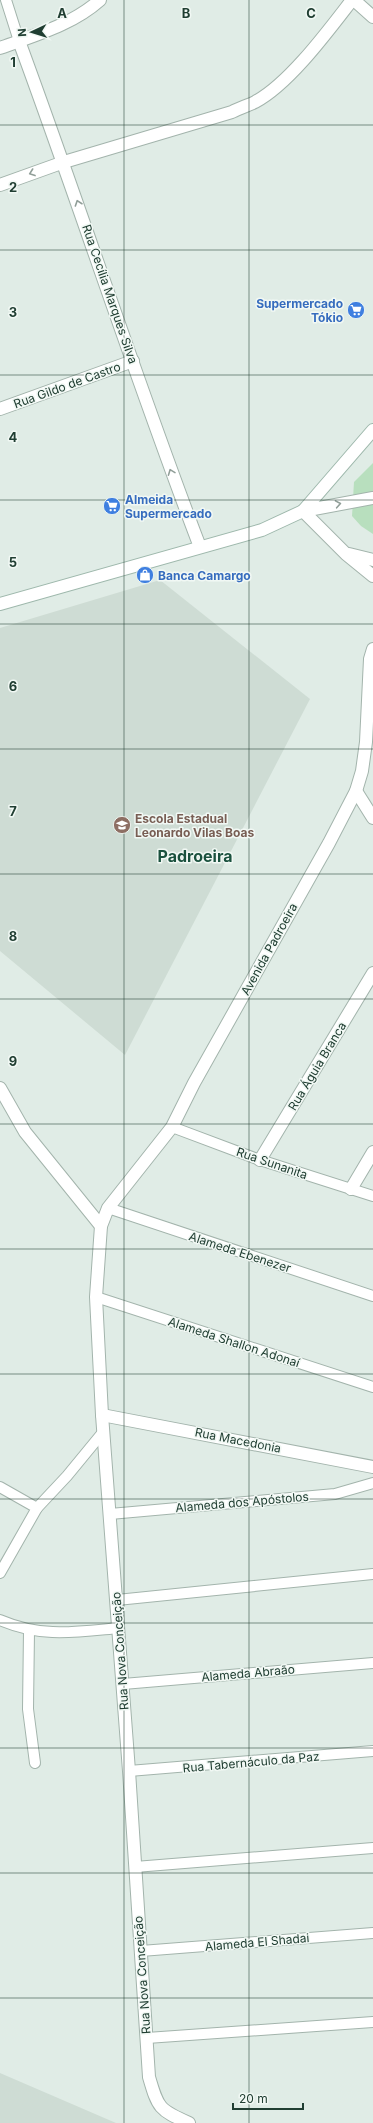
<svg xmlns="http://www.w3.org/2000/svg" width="373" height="2123" font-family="Inter,sans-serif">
	<rect width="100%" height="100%" fill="#e0ece6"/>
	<!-- built -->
	<g fill="#cedcd4">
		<path d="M160 580 310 699 125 1055 0 951V628Z"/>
		<path d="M0 2073 116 2123H0Z"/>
	</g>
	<!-- green -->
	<path fill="#b8dfbe" d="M373 463V534L361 526 352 516 354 482Z"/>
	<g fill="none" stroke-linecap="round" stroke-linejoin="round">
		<defs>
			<g id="service">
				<path d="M6 0 19 41"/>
				<path d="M172 1127 260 1160 373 1196"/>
				<path d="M108 1208 373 1296"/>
				<path d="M96 1297 373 1387"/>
				<path d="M0 1487 37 1508 0 1573"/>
				<path d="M37 1508 67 1476 104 1431"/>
				<path d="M110 1514 335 1494 373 1483"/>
				<path d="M117 1600 373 1574"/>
				<path d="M0 1620C42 1638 75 1632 119 1628"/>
				<path d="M29 1631 28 1709 35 1763"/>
				<path d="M123 1684 373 1663"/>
				<path d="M129 1771 373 1751"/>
				<path d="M135 1867 373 1848"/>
				<path d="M141 1951 373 1933"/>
				<path d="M147 2038 373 2022"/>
			</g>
			<g id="minor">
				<path d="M354 0 373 17"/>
				<path d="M19 41C81 209 136 380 200 547"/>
				<path d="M0 48C35 35 72 25 100 0"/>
				<path d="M0 409 133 361"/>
				<path d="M303 511 346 554 373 576"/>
				<path d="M303 511 373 498"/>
				<path d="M349 554 373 560"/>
				<path d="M356 791 373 818"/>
				<path d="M0 1088 25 1132 101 1226"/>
				<path d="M260 1160 373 973"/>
				<path d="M351 1189 373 1152"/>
				<path d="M102 1415 373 1467"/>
				<path d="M189 2123C159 2110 158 2108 149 2077L129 1771 102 1415 96 1297 101 1226 108 1208 172 1127 194 1083 329 843 356 791 362 771 366 742 370 659 373 649"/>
			</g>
			<path id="tertiary" d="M0 185 64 162 232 112C239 108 247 106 255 102 289 84 328 31 352 0"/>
			<path id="secondary" d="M0 604 262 530 303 511 373 430"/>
		</defs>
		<!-- service casing -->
		<use href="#service" stroke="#a3b4ac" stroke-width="12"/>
		<!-- minor casing -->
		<use href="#minor" stroke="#a3b4ac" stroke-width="14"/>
		<!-- tertiary casing -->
		<use href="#tertiary" stroke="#a3b4ac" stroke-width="14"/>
		<!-- secondary casing -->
		<use href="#secondary" stroke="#9eb8ac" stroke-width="14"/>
		<!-- service -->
		<use href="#service" stroke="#fff" stroke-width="10"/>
		<!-- minor -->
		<use href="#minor" stroke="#fff" stroke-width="12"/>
		<!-- tertiary -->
		<use href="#tertiary" stroke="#fff" stroke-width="12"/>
		<!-- secondary -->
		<use href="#secondary" stroke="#fff" stroke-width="12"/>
	</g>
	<!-- one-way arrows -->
	<defs><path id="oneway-chevron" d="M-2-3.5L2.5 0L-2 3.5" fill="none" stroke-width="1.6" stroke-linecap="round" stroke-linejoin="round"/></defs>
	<g stroke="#909e98">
		<use href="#oneway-chevron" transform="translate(32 173) rotate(160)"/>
		<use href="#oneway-chevron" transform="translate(78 203) rotate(-109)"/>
		<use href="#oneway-chevron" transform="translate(171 472) rotate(-111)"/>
		<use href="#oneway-chevron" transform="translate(338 504) rotate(-10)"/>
	</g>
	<!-- grid -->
	<path fill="none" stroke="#203e32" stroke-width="1" stroke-opacity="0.55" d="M124 0V2123M249 0V2123M0 125H373M0 250H373M0 375H373M0 500H373M0 624H373M0 749H373M0 874H373M0 999H373M0 1124H373M0 1249H373M0 1374H373M0 1499H373M0 1623H373M0 1748H373M0 1873H373M0 1998H373"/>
	<!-- icons -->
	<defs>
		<symbol id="supermarket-disc" viewBox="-11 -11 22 22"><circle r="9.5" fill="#3f7fe0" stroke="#f1f8f4"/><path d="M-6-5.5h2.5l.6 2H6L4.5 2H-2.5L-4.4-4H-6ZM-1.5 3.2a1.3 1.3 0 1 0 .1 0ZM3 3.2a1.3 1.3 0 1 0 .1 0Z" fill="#fff"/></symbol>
		<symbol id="shop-disc" viewBox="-11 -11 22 22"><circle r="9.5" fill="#3f7fe0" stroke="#f1f8f4"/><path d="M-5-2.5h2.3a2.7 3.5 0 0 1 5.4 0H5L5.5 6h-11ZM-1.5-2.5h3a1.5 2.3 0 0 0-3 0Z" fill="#fff"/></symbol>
		<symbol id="school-disc" viewBox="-11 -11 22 22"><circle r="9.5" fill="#8d6e63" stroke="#f1f8f4"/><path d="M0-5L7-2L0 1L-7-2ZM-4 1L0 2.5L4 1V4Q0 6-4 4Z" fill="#fff"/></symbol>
	</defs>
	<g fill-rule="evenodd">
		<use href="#supermarket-disc" x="346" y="300" width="20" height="20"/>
		<use href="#supermarket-disc" x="102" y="496" width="20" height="20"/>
		<use href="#shop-disc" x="135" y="565" width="20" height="20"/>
		<use href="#school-disc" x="112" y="815" width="20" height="20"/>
	</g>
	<g text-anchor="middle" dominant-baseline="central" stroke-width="3" stroke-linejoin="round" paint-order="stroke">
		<!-- street labels -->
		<g font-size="12" fill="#203e32" stroke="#f1f8f4">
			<text transform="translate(110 294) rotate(71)">Rua Cecília Marques Silva</text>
			<text transform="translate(67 385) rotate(-20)">Rua Gildo de Castro</text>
			<text transform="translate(269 949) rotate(-61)">Avenida Padroeira</text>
			<text transform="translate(317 1066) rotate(-59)">Rua Águia Branca</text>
			<text transform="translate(272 1163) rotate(19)">Rua Sunanita</text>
			<text transform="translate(240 1252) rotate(18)">Alameda Ebenezer</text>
			<text transform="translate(234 1342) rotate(18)">Alameda Shallon Adonaí</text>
			<text transform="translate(238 1440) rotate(11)">Rua Macedonia</text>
			<text transform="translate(242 1502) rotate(-5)">Alameda dos Apóstolos</text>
			<text transform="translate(120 1651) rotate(-94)">Rua Nova Conceição</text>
			<text transform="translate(248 1673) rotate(-5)">Alameda Abraão</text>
			<text transform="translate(251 1762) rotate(-5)">Rua Tabernáculo da Paz</text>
			<text transform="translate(257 1942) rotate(-5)">Alameda El Shadai</text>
			<text transform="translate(142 1975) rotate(-94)">Rua Nova Conceição</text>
		</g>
		<!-- shop labels -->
		<g font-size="12" font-weight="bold" fill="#366cbe" stroke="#f1f8f4" text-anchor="start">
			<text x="343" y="303" text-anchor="end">Supermercado<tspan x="343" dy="14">Tókio</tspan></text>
			<text x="125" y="499">Almeida<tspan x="125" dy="14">Supermercado</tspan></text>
			<text x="158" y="575">Banca Camargo</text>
		</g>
		<!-- education labels -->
		<g font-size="12" font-weight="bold" fill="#785e54" stroke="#f1f8f4" text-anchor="start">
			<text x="135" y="818">Escola Estadual<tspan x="135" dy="14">Leonardo Vilas Boas</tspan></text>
		</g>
		<!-- district labels -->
		<g font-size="16" font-weight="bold" fill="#1a513e" stroke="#f1f8f4">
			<text x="195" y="856">Padroeira</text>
		</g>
	</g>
	<g font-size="13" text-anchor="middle" font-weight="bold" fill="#203e32" stroke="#f1f8f4" stroke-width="3" stroke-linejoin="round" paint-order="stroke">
		<text x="62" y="18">A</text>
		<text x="186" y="18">B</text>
		<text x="311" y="18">C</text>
		<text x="13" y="67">1</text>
		<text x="13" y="192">2</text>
		<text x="13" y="317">3</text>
		<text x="13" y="442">4</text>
		<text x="13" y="567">5</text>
		<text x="13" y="691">6</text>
		<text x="13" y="816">7</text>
		<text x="13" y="941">8</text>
		<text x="13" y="1066">9</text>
	</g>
	<!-- north arrow -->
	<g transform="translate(32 32) rotate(266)" stroke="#f1f8f4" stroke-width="3" paint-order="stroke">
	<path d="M0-3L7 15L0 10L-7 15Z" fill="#203e32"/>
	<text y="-6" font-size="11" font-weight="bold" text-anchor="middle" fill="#203e32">N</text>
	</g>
	<!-- scale -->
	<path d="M233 2103v6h70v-6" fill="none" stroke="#203e32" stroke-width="2"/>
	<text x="239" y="2103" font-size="12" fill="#203e32" stroke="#f1f8f4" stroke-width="3" paint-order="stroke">20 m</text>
</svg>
